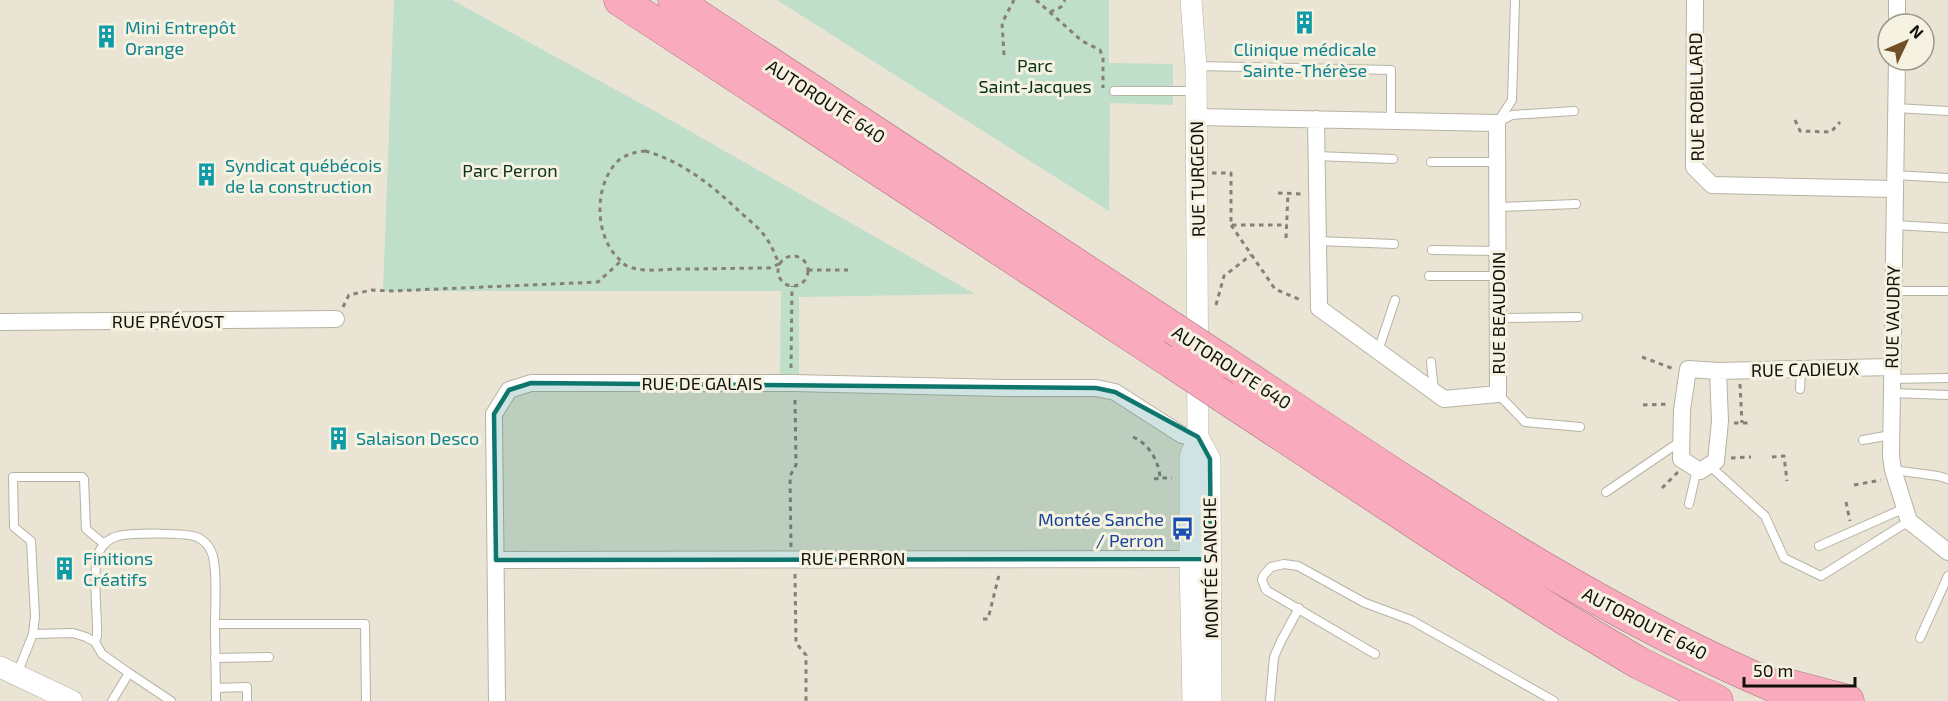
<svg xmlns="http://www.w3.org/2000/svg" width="1948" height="701" font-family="'Exo 2',sans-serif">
	<rect width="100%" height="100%" fill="#e9e4d4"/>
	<!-- green -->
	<g fill="#c0dfca">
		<path d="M394 0H452L660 114 975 294 799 297V381L780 377 781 291H383Z"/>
		<path d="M777 0H1109V63L1173 64V105L1110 103 1109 211Z"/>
	</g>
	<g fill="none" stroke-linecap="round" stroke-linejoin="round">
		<defs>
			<g id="service">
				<path d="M1196 66 1391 70V121"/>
				<path d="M1114 91H1195"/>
				<path d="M1896 108 1948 111"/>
				<path d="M1500 121 1512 115 1574 111"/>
				<path d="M1497 123 1512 100 1515 0"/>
				<path d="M1316 156 1393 159"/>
				<path d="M1431 162H1497"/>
				<path d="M1895 175 1948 178"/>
				<path d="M1498 207 1576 204"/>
				<path d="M1894 225 1948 228"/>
				<path d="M1318 241 1394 244"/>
				<path d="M1432 250 1498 251"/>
				<path d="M1429 276H1498"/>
				<path d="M1893 291H1948"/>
				<path d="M1498 318 1578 317"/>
				<path d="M1378 351 1395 300"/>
				<path d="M1431 362 1434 392"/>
				<path d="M1891 379 1948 378"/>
				<path d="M1800 389 1801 369"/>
				<path d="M1891 393 1948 395"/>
				<path d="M1498 394 1525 422 1580 427"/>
				<path d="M1863 440 1891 435"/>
				<path d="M1709 465 1765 516 1784 558 1821 576 1909 521"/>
				<path d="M1893 470 1938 476 1948 479"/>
				<path d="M1606 492 1681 441"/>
				<path d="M1689 504 1697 469"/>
				<path d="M1819 546 1905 508"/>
				<path d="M33 634 35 616 31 541 14 527 13 477H82L84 479 86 529 104 544"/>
				<path d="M1920 638 1948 576"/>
				<path d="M95 642 97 636C98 615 91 567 100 550 104 543 110 538 118 536 131 533 189 532 199 538 204 541 209 546 211 551 218 564 215 608 215 624"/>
				<path d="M1375 654 1266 590 1262 580 1263 576 1271 567 1284 564 1298 566 1365 603 1411 620 1554 701"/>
				<path d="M215 658 269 657"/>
				<path d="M17 674 33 634 73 633 86 637 95 642 102 654 129 673"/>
				<path d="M216 688 247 687V701"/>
				<path d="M112 701 129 673 171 701"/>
				<path d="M216 701 215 624H365L366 701"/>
				<path d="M1270 701 1274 657 1281 641 1299 608"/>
			</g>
			<g id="minor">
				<path d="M1695 0 1694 167 1712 185 1894 189"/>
				<path d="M1897 24V0"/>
				<path d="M1897 60 1891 456 1893 470 1909 521 1948 552"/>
				<path d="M1196 117 1497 123 1498 394 1444 399 1319 308 1316 119"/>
				<path d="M0 322 336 319"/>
				<path d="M1718 371 1720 421 1716 461 1700 471 1681 459 1682 410 1688 369 1718 371 1892 367"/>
				<path d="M496 560 1200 559"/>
				<path d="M497 701 494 414 509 390 531 383H793L1003 388H1096L1115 392 1182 435 1198 437"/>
			</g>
			<g id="tertiary">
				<path d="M1191 0 1196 66 1198 437 1190 457V559L1193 701"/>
				<path d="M1198 437 1210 459 1211 701"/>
				<path d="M0 667 72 701"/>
			</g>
			<g id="motorway">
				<path d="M620 0 1173 363"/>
				<path d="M674 0 1173 328"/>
				<path d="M1223 361C1412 486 1598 617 1810 701"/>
				<path d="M1224 397 1438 538 1565 619 1639 663 1717 701"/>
				<path d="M1791 686 1848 701"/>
			</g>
		</defs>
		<!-- service casing -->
		<use href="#service" stroke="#b7b3a3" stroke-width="10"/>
		<!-- minor casing -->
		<use href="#minor" stroke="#b7b3a3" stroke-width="18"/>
		<!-- tertiary casing -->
		<use href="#tertiary" stroke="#b7b3a3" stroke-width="22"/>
		<!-- motorway casing -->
		<use href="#motorway" stroke="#a8747e" stroke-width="33"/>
		<!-- path -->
		<g stroke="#858176" stroke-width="3" stroke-dasharray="4.5 4.5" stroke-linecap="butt">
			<path d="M1036 0 1082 41 1100 50 1103 58V88"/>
			<path d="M1050 12 1061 7 1065 0"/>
			<path d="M1004 55 1002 23 1014 0"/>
			<path d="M1795 120 1800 131 1831 132 1840 122"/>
			<path d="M645 151C682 161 713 186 741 213 749 220 758 227 764 235 771 244 775 254 779 264L769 268C740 268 711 269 681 269 664 269 643 273 627 266 623 264 620 260 617 257 594 233 594 183 619 160 627 154 635 152 645 151Z"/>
			<path d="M1212 173H1231V225H1287"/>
			<path d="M1278 193 1303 194"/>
			<path d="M1231 225 1275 289 1303 301"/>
			<path d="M1286 238 1288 193"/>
			<circle cx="793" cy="271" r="15"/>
			<path d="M808 270H848"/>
			<path d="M1216 305 1224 276 1251 255"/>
			<path d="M343 307 349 295 372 290 392 291 598 282 621 261"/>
			<path d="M1642 357 1674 369"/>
			<path d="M791 368 792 286"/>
			<path d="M1740 384 1742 423"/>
			<path d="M1643 405 1669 404"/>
			<path d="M1734 423H1749"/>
			<path d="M1133 437C1149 444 1159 461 1160 478H1172"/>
			<path d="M1772 457 1784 456 1787 481"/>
			<path d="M1731 458 1751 457"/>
			<path d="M1154 479 1160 478"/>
			<path d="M1854 485 1881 480"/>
			<path d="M1662 488 1678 472"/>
			<path d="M1846 502 1850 521"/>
			<path d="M791 547 790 476 796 465 795 399"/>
			<path d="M795 574 796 643 806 655V701"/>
			<path d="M983 619H988L999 575"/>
		</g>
		<!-- service -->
		<use href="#service" stroke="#fff" stroke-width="8"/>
		<!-- minor -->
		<use href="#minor" stroke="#fff" stroke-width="16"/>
		<!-- tertiary -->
		<use href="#tertiary" stroke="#fff" stroke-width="21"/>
		<!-- motorway -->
		<use href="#motorway" stroke="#f9aabc" stroke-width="32"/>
		<defs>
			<g id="motorway-bridge">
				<path d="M1173 328 1223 361"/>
				<path d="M1173 363 1224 397"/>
			</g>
		</defs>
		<!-- motorway-bridge casing -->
		<use href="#motorway-bridge" stroke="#a8747e" stroke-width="33" stroke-linecap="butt"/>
		<!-- motorway-bridge -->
		<use href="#motorway-bridge" stroke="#f9aabc" stroke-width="32"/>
	</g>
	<!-- marked area -->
	<path fill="#0f766e" fill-opacity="0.2" stroke="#0f766e" stroke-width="4.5" stroke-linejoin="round" d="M531 383 1096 388 1115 392 1198 437 1210 459 1211 559 496 560 494 414 509 390Z"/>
	<!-- icons -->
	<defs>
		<symbol id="building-bare" viewBox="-9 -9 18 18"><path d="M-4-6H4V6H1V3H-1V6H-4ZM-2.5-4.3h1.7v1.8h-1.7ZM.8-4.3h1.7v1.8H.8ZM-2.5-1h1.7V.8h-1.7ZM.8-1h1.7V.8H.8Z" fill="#0f9aa8" stroke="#f6f2e1" stroke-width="2.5" paint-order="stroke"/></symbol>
		<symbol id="bus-bare" viewBox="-9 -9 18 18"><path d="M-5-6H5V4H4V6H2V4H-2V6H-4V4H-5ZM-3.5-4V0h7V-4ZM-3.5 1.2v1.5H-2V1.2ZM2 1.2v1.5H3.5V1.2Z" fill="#1a4fb4" stroke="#f6f2e1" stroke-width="2.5" paint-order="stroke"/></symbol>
	</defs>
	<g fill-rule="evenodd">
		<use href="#building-bare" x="1288" y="6" width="33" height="33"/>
		<use href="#building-bare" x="90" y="20" width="33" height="33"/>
		<use href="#building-bare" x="190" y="158" width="33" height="33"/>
		<use href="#building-bare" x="322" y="422" width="33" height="33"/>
		<use href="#bus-bare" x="1166" y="512" width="33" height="33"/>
		<use href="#building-bare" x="48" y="552" width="33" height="33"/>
	</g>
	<g text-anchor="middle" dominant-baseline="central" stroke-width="6" stroke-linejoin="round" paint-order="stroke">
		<!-- culture labels -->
		<g font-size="18" fill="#0d838f" stroke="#f6f2e1" text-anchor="start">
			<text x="125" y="27">Mini Entrepôt<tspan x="125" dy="21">Orange</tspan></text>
			<text x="1305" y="49" text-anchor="middle">Clinique médicale<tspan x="1305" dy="21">Sainte-Thérèse</tspan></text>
			<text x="225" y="165">Syndicat québécois<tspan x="225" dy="21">de la construction</tspan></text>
			<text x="356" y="438">Salaison Desco</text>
			<text x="83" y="558">Finitions<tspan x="83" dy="21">Créatifs</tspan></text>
		</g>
		<!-- park labels -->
		<g font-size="18" fill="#08331c" stroke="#f6f2e1">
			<text x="1035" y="65">Parc<tspan x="1035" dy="21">Saint-Jacques</tspan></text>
			<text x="510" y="170">Parc Perron</text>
		</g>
		<!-- street labels -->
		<g font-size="18" fill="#12100b" stroke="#f6f2e1">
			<text transform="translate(1696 97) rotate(-91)">RUE ROBILLARD</text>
			<text transform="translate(826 101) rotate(33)">AUTOROUTE 640</text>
			<text transform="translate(1197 179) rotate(-91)">RUE TURGEON</text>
			<text transform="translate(1498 313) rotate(-90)">RUE BEAUDOIN</text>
			<text transform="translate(1892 317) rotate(-89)">RUE VAUDRY</text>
			<text x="168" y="321">RUE PRÉVOST</text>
			<text transform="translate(1232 367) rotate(33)">AUTOROUTE 640</text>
			<text transform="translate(1805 369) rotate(-1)">RUE CADIEUX</text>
			<text x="702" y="383">RUE DE GALAIS</text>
			<text x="853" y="558">RUE PERRON</text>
			<text transform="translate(1210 568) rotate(-91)">MONTÉE SANCHE</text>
			<text transform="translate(1645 623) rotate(27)">AUTOROUTE 640</text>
		</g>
		<!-- transit labels -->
		<g font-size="18" fill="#164399" stroke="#f6f2e1" text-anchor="end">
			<text x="1164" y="519">Montée Sanche<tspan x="1164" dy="21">/ Perron</tspan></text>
		</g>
	</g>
	<!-- north arrow -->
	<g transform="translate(1906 42) rotate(46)"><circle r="28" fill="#f6f2e1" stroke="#9b988b" stroke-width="1.5"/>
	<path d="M0-4.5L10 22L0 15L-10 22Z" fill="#714f27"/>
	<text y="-9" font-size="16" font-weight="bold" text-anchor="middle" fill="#12100b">N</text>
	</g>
	<!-- scale -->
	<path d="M1744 677v9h111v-9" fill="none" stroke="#12100b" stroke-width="3"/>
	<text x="1753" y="677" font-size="18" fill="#12100b" stroke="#f6f2e1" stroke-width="4.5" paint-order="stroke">50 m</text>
</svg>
